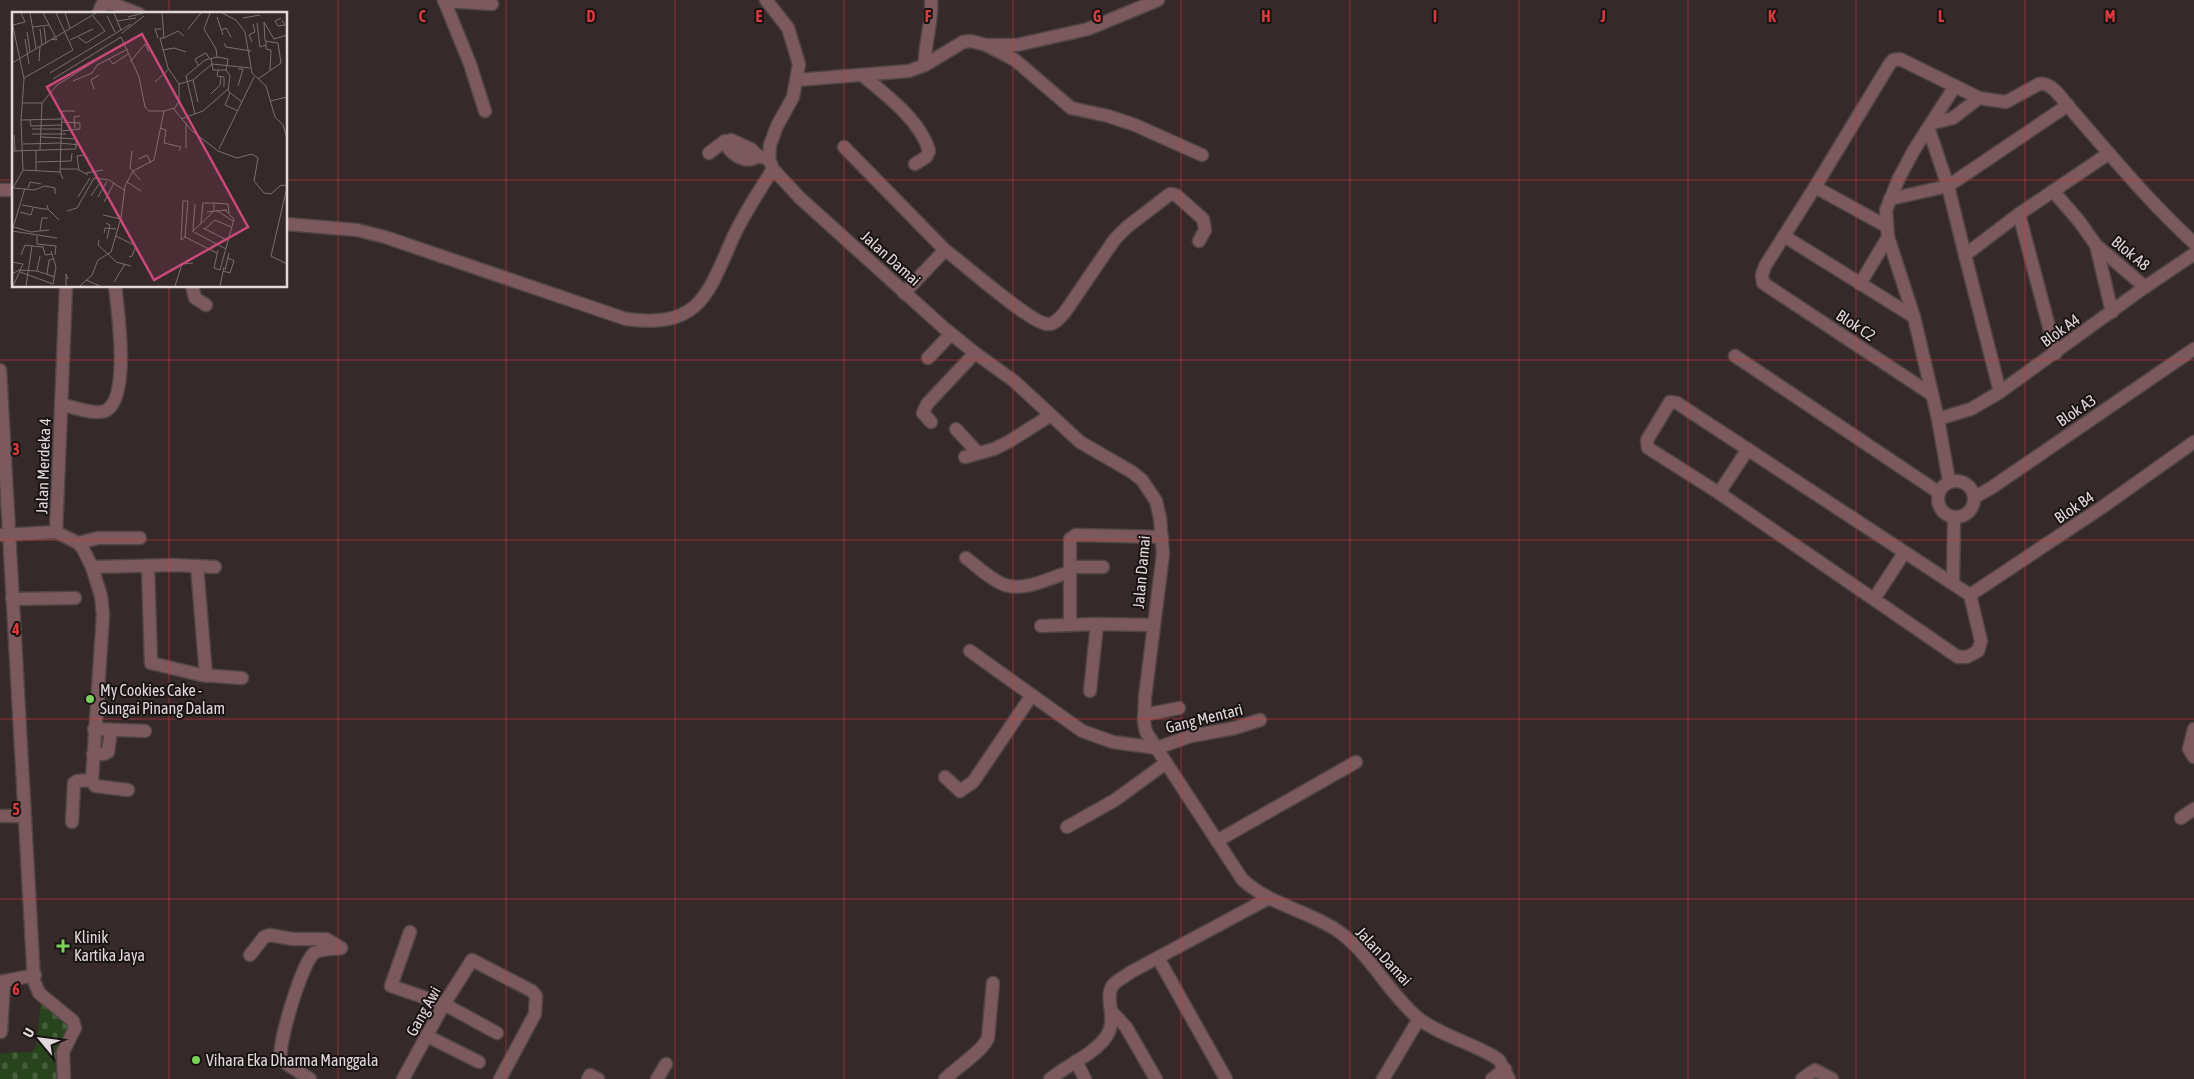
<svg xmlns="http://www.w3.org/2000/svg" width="2194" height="1079" font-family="'Asap Condensed',sans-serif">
	<defs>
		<pattern id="cemetery-stones" width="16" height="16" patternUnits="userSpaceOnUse" patternTransform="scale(1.25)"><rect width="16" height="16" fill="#28441d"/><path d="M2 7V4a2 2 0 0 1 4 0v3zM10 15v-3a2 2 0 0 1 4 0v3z" fill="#475e3d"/></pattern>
	</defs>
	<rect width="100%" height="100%" fill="#36292a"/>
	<!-- cemetery -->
	<path fill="url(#cemetery-stones)" d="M41 1000 71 1028 60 1079H0V1054L14 1052H32L36 1046Z"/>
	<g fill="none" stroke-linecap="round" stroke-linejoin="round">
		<defs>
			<g id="minor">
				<path d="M444 0 470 64 485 111"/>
				<path d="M766 0 788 28 799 64 793 97 777 126 770 145 769 159 773 169 800 198 944 328 975 353 1014 381 1080 442 1132 472 1142 480 1156 501 1160 518 1163 554 1145 697 1144 722 1146 732 1242 879C1268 904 1305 910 1335 929 1370 952 1387 992 1418 1018 1440 1035 1469 1042 1493 1056L1499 1060 1509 1079"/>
				<path d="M444 1 492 4"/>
				<path d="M98 14 102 5 106 3 113 4 139 14"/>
				<path d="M988 46 1015 60 1071 108 1108 116 1135 125 1202 155"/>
				<path d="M925 65C924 43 933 22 931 0"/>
				<path d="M862 75C885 94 921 121 929 151L926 157 915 164"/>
				<path d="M797 80 909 71 925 65 963 42 971 41 986 45H1017L1088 29 1158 0"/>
				<path d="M1933 123 1953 118 1979 98 2006 102 2039 84C2051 82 2061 97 2068 106 2109 153 2148 201 2194 243"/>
				<path d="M1929 130 1948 186 1965 255"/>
				<path d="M725 141C729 154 746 165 758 156"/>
				<path d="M844 147 945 250"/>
				<path d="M709 153 722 143 731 140 751 149 758 156 769 159"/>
				<path d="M1815 187 1765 266 1762 275 1763 283 1931 394"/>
				<path d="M0 190H14"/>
				<path d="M2053 191 2079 221 2096 245 2112 312"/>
				<path d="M1890 199 1948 186 2068 105"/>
				<path d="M2019 214 2056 353"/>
				<path d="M286 224 357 230 385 237 626 319C696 328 706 300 731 242 742 216 758 193 773 169"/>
				<path d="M1886 226 1815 187 1889 65 1893 60 1900 59 1979 98"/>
				<path d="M1784 236 1914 317"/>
				<path d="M2096 245 2145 287"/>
				<path d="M1860 284 1888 237"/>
				<path d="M66 286 56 532 78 543 83 549 92 567 101 596 103 615 92 780 77 781 74 783 72 822"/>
				<path d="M192 286 195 298 206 305"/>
				<path d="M904 293 945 250C963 263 1030 323 1047 324 1055 325 1060 317 1065 312L1115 239 1127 227 1170 194 1176 195 1203 219 1205 230 1199 241"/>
				<path d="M1735 356 1938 492"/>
				<path d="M928 358 951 334"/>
				<path d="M0 370 34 981 39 993 73 1021 75 1028 63 1052 64 1079"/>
				<path d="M2000 392 1965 255 2019 214 2108 154"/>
				<path d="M1670 402 1677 403 1970 595 1981 641 1978 651 1967 657H1958L1719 493 1648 448 1647 440Z"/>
				<path d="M61 404C71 407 98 416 107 410 130 395 118 311 115 286"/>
				<path d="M1938 419 1971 409 2000 392 2145 287 2194 254"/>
				<path d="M931 422 923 413 927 404 975 353"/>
				<path d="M956 429 978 453"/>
				<path d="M965 457 994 449 1010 441 1051 415"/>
				<circle cx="1956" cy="499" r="18"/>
				<path d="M1949 481 1938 419 1914 317 1888 237 1886 210 1899 178 1914 150 1955 86"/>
				<path d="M1719 493 1748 449"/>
				<path d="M1975 497 1991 488 2194 349"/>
				<path d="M0 535 56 532"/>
				<path d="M78 543 98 538H140"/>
				<path d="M966 558C978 567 991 580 1005 585 1025 592 1051 577 1070 572"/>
				<path d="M197 566 206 676"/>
				<path d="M92 567 174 565 215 567"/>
				<path d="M148 567 151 663 201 675 242 678"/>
				<path d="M1071 567H1103"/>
				<path d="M1953 583 1954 518"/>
				<path d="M1970 595 2101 508 2194 442"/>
				<path d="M12 599 75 598"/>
				<path d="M1874 599 1904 553"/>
				<path d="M1070 625V539L1076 535 1162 537"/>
				<path d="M1041 626 1097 624 1153 625"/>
				<path d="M970 651 1082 731 1113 742 1157 748 1191 736 1235 728 1260 720"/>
				<path d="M1090 691 1097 624"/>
				<path d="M1144 715 1179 708"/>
				<path d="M94 729 145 731"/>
				<path d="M2194 729 2189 749 2194 757"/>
				<path d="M93 754H104L108 752 111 730"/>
				<path d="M945 777 960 791 973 782 1032 695"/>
				<path d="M92 780 95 786 128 790"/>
				<path d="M0 816H24"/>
				<path d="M2181 818 2194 809"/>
				<path d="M1067 827 1115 800 1166 763"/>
				<path d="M1217 841 1356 762"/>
				<path d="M410 932 391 986 444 1004 497 1033"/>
				<path d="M250 955 264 937 270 935 292 939H326L341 948"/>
				<path d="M1158 958 1226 1079"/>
				<path d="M0 982 35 975"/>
				<path d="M1112 1012 1126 1027 1156 1079"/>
				<path d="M1 1032 4 981"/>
				<path d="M427 1036 479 1062"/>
				<path d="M1076 1061 1085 1079"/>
				<path d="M310 1079 281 1060C277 1045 302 963 314 953 320 949 333 949 341 948"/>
				<path d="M403 1079 444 1004 472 960 532 991 536 996 535 1014 500 1079"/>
				<path d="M588 1079 590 1075 598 1079"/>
				<path d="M657 1079 666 1064"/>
				<path d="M945 1079C957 1067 983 1051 988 1038L993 983"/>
				<path d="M1050 1079C1067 1065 1093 1055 1106 1037 1119 1018 1103 998 1113 985 1117 980 1126 976 1131 972L1269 898"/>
				<path d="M1383 1079 1419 1019"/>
				<path d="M1492 1079 1505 1069"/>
				<path d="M1802 1079 1815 1070 1832 1079"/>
			</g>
		</defs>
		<!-- minor casing -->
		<use href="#minor" stroke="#514546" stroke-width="15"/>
		<!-- minor -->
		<use href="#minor" stroke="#7c595c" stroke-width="12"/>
	</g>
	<!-- grid -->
	<path fill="none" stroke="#d73a3a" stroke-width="1" stroke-opacity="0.55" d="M169 0V14M338 0V1079M506 0V1079M675 0V1079M844 0V1079M1013 0V1079M1181 0V1079M1350 0V1079M1519 0V1079M1688 0V1079M1856 0V1079M2025 0V1079M0 180H14M286 180H2194M169 286V1079M0 360H2194M0 540H2194M0 719H2194M0 899H2194"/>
	<!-- markers -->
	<g fill="#7ad157" stroke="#191314" stroke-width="2">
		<circle cx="90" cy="699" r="5"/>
		<path d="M60.5 938.5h5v5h5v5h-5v5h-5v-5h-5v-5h5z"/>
		<circle cx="196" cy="1060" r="5"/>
	</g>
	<g text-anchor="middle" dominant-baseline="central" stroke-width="4" stroke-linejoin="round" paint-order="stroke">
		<!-- street labels -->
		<g font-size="16" fill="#e0d8d9" stroke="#191314">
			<text transform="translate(2131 253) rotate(40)">Blok A8</text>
			<text transform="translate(891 258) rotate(42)">Jalan Damai</text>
			<text transform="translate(1856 325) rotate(33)">Blok C2</text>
			<text transform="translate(2060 330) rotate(-36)">Blok A4</text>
			<text transform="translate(2076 410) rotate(-34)">Blok A3</text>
			<text transform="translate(43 466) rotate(-88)">Jalan Merdeka 4</text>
			<text transform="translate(2074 507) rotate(-34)">Blok B4</text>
			<text transform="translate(1141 572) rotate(-85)">Jalan Damai</text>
			<text transform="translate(1204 718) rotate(-14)">Gang Mentari</text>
			<text transform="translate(1384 956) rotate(47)">Jalan Damai</text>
			<text transform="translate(423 1011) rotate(-61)">Gang Awi</text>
		</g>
		<!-- poi labels -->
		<g font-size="16" fill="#e0d8d9" stroke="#191314" text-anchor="start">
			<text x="100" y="690">My Cookies Cake -<tspan x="100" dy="18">Sungai Pinang Dalam</tspan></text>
			<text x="74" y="937">Klinik<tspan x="74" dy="18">Kartika Jaya</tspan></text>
			<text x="206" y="1060">Vihara Eka Dharma Manggala</text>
		</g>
	</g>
	<!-- overview -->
	<g transform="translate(12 12)">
		<rect width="275" height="275" fill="#36292a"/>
		<path fill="none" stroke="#7a6f70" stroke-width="1" d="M18 1 24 36M31 1 45 28 39 27M53 1 58 16M102 1 109 18M210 1 224 8 233 20 240 61 254 74 263 105 271 113 275 126M95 4 103 20M116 5 131 1M205 5 211 23M231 6 248 3M269 6 263 9 266 14 273 13 270 8M105 9 124 6M0 10 12 67 9 108 11 158 0 178M252 10 262 27 275 23M245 11 248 35 254 33M1 13 13 10 9 1M21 15 37 13M32 15 34 31M28 17 30 33M176 17 189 1M209 18 214 16 219 25M15 20 18 40M110 21 132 4M66 25 74 31 93 19 81 4M109 25 127 65 133 95 137 99H152M146 26 143 17H149M152 26 166 19 172 24M13 27 17 52M58 28 81 17M240 30 237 23 243 20 241 12M254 30V37L259 38 258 58M212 31 214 35 239 39M151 38 162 36 174 40M205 45 216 47 214 59M199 46 201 58H214L218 64 216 79 230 90M97 47 101 52 116 42M27 49 28 34M118 50 133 32 137 40M0 51 84 1M186 53 183 47 194 41 197 46M206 58 205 64 212 65V75M38 61 119 12M12 66 61 38 44 1M41 67 109 25M246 67 269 51 266 31 253 29 252 10M181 68 186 90M61 69 80 61 85 53 116 37M143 70 157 57M167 72 181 68 200 52 238 56M45 73 112 31M226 74 231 57H226M82 77 79 68 87 63M218 81 213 93 226 99M199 82 208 73 209 64M258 89 275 85M11 91H30M161 96 180 119 206 139 225 146 240 142 246 146 242 169 252 181 259 182 269 173 275 174M183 102 174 64 193 48 205 45 204 37 192 17 198 1M169 107 191 99 216 77M9 108 49 107M18 108 19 114 49 113M174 111V136M63 116 62 105 68 104M148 116 154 118 152 131 169 135 167 139M20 117H49M49 119 68 117V111L49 110M20 122H54M2 123 3 139M28 125 49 126M48 131 68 133M11 132 48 131M207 137 242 65M28 138 30 91 45 73M0 139 64 137V127L49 126M120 139 118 156 128 168M127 147 135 143 139 151M25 150 59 149 60 141M48 157H65L76 163M11 158 48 160M67 158 65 144 72 143M24 159V139M74 161 91 158M51 167 48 160 50 99H63M115 170 129 179M275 175 259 244 275 252M2 176 22 178 33 174 43 176V182M16 176 18 170 29 172M79 184 89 169M66 185 78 166M86 185 95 169M171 189H176L173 225 169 228ZM92 190 102 171M10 193 32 197H36L35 193M36 197 47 208M204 198 221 209M55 199 65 196 82 166 97 168 112 178M202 199V191L216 192 217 201M8 200 19 203 21 196M195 200 215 198M91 203 109 207M94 211 98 213 95 227M189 211 191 191H202M2 215 19 220 37 218M191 216 215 228M181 217 183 192M182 217 180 220 201 200M193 217 203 208 219 215M0 219 45 226M0 219 13 176M28 219 30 206H36M182 220 214 237M92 221 93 216 104 217M25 224V232L44 234 43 243M104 224 124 234 120 244 117 245M173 225 205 241M87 228 86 233 97 243M206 238 202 256 208 258 222 207 213 198M9 243 13 233 20 234M97 243 104 250 119 254M0 250 11 252 1 274M213 258 217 241M25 259 43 265M211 259 218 261 222 249 216 246M8 260 41 272 44 255 39 239M0 262 7 258 25 259 28 244M35 262 37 248 41 247M74 268 88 274M102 270 113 252M14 274 20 234 31 235 33 243 40 242M54 274V262L56 267M68 274 80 263 86 248 99 240 109 206 113 174 121 159 142 148 152 99 163 96 167 89V72L156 56 148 26H152L150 1M163 274 170 252 181 251M208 274 212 255"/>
		<path fill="#ca487a" fill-opacity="0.15" stroke="#ca487a" stroke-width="2.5" d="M130 22 236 215 142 268 35 75Z"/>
		<rect width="275" height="275" fill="none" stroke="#e0d8d9" stroke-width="2.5"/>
	</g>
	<g font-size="16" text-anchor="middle" font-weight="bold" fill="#d73a3a" stroke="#191314" stroke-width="4" stroke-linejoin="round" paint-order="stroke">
		<text x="422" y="22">C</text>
		<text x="591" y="22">D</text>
		<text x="759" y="22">E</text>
		<text x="928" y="22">F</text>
		<text x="1097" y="22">G</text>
		<text x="1266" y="22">H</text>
		<text x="1435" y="22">I</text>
		<text x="1603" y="22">J</text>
		<text x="1772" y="22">K</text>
		<text x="1941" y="22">L</text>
		<text x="2110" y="22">M</text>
		<text x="16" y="455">3</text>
		<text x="16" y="635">4</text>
		<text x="16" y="815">5</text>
		<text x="16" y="995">6</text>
	</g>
	<!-- north arrow -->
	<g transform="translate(40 1039) rotate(299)" stroke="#191314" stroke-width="4" paint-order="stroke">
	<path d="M0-4L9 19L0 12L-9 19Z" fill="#e0d8d9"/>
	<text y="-8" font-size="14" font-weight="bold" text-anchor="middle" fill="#e0d8d9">U</text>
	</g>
</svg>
